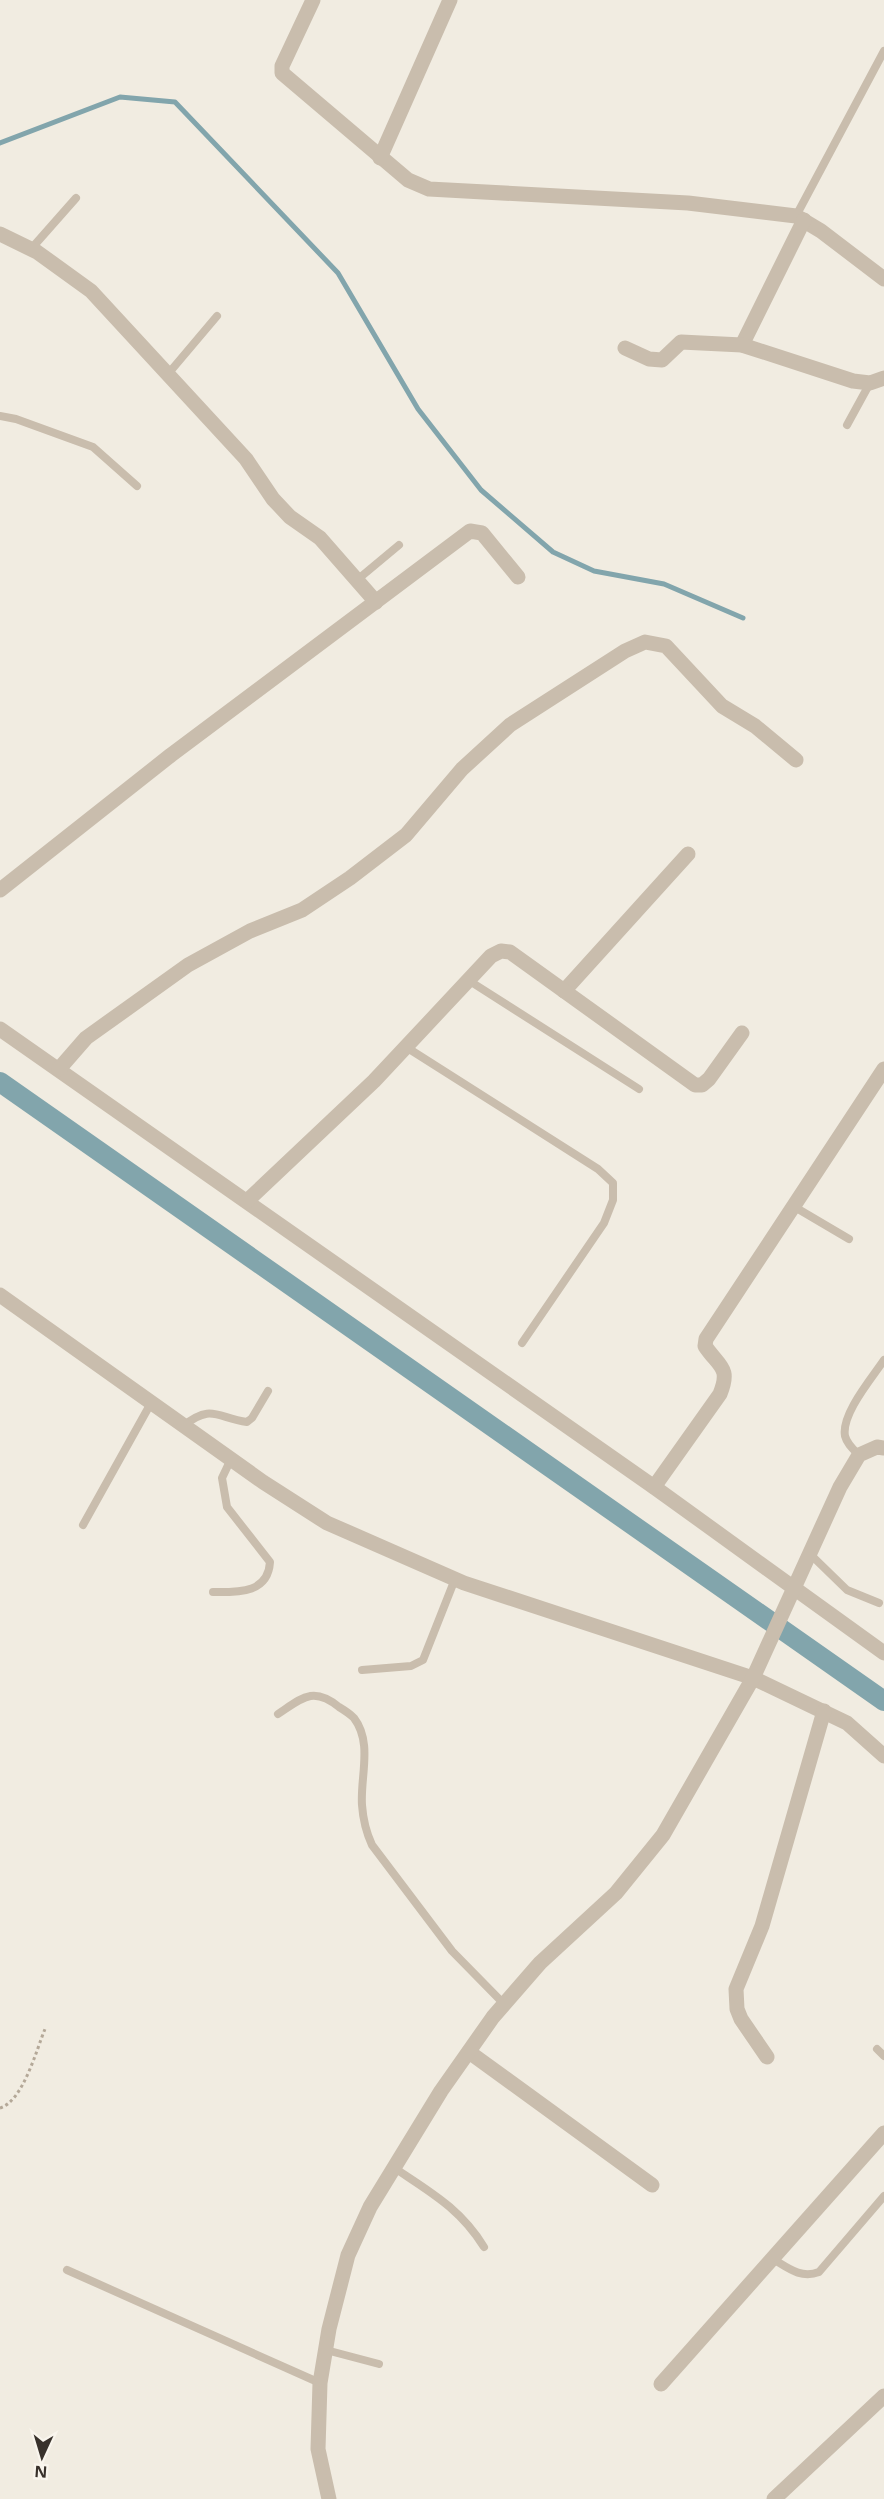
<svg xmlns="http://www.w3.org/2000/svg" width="884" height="2499" font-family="'Open Sans',sans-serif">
	<rect width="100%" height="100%" fill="#f1ece1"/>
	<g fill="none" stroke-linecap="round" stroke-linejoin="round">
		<!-- stream -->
		<path stroke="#82a5ac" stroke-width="5" d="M0 143 120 97 175 102 338 273 418 409 481 490 553 552 594 571 664 584 743 618"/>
		<!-- canal -->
		<path stroke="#82a5ac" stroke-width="20" d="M0 1082 884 1701"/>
		<!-- path -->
		<path stroke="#b4a898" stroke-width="3" stroke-dasharray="3 3" stroke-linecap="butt" d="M0 2108C23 2101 36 2051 45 2029"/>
		<!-- service -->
		<g stroke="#c9bdad" stroke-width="8">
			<path d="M796 216 884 51"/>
			<path d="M31 249 76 198"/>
			<path d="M168 374 217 316"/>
			<path d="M0 416 16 419 93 447 137 486"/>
			<path d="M847 425 870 383"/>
			<path d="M357 580 399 545"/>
			<path d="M468 980 639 1089"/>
			<path d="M406 1047 598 1169 613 1183V1200L604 1223 522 1343"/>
			<path d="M793 1206 849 1239"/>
			<path d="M183 1426C212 1403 217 1418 247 1422L252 1418 268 1391"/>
			<path d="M859 1455C853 1449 847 1444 845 1436 841 1414 872 1378 884 1360"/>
			<path d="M83 1525 151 1403"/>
			<path d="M810 1554 847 1590 879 1603"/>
			<path d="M213 1592C237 1592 268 1594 270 1562L227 1507 222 1478 231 1459"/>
			<path d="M362 1670 411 1666 423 1660 455 1579"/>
			<path d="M278 1714C302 1698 313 1686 339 1707 344 1710 350 1714 354 1718 373 1743 360 1777 362 1805 363 1819 366 1832 372 1845L452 1951 504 2004"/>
			<path d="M877 2049 884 2056"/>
			<path d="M393 2167C430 2192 460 2208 484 2247"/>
			<path d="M773 2259C788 2268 801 2279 819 2272L884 2196"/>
			<path d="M67 2270 320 2383"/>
			<path d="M326 2350 379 2364"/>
		</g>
		<!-- minor -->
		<g stroke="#c9bdad" stroke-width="15">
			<path d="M313 0 282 66V73L408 180 429 189 688 203 796 216 821 231 884 279"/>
			<path d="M380 158 450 0"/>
			<path d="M0 234 37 252 91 291 246 459 273 499 290 517 320 538 376 602"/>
			<path d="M742 345 804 220"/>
			<path d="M625 348 649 359 662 360 681 342 742 345 853 381 870 383 884 378"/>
			<path d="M0 890 171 755 470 531 482 533 518 577"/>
			<path d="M564 991 688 854"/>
			<path d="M0 1029 654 1487 884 1653"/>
			<path d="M59 1069 86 1038 188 965 250 931 302 910 350 878 406 835 462 769 510 725 625 651 645 642 666 646 722 706 755 726 796 760"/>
			<path d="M247 1201 374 1081 491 956 501 951 510 952 695 1085H702L709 1079 742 1033"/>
			<path d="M0 1295 263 1482 327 1523 464 1583 753 1678 847 1723 884 1756"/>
			<path d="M654 1487 720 1394C731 1367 719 1367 705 1346L706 1339 884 1069"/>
			<path d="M469 2052 652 2185"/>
			<path d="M767 2057 741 2019 737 2009 736 1989 762 1926 824 1711"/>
			<path d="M661 2384 884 2133"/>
			<path d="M329 2499 318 2449 320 2383 329 2329 348 2255 370 2207 441 2091 493 2017 540 1963 616 1893 663 1835 753 1678 840 1487 859 1455 877 1447 884 1448"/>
			<path d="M774 2499 884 2396"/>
		</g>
	</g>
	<!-- north arrow -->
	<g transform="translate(42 2457) rotate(184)" stroke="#f9f5ed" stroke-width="4.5" paint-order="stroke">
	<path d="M0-4.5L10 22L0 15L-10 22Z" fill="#38312b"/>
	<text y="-9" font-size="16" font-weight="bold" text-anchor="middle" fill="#38312b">N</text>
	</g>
</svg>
